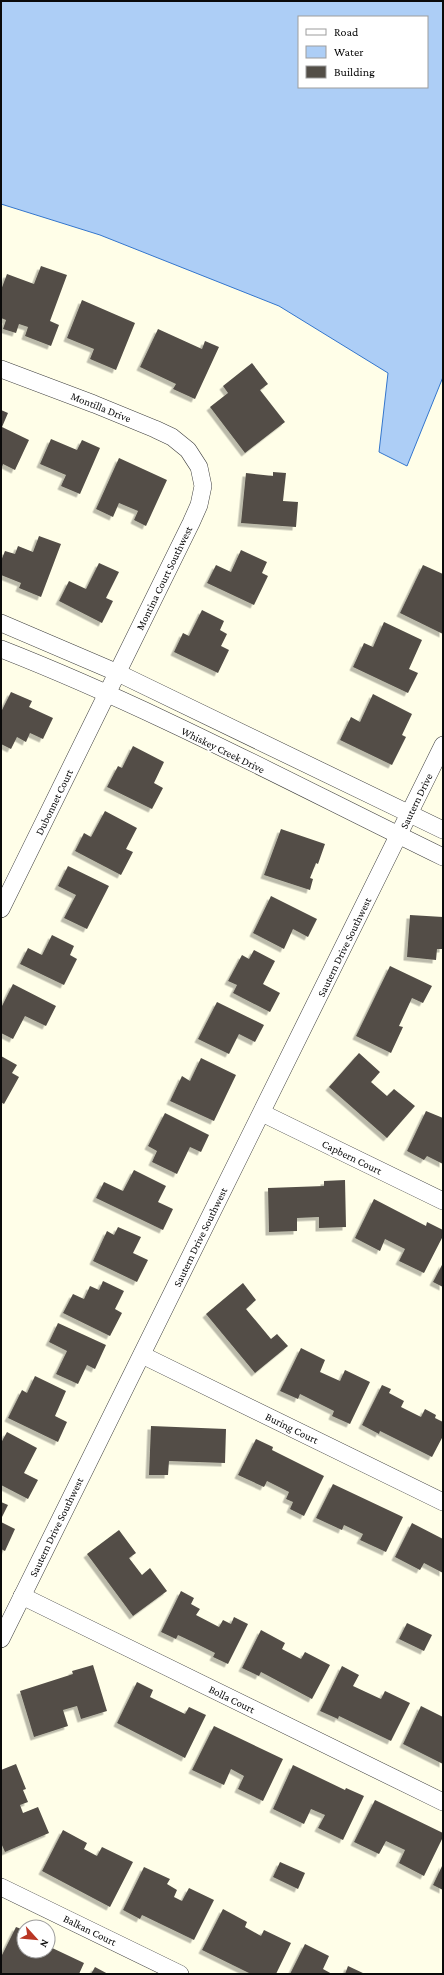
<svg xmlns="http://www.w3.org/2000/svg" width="444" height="1975" font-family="'Crimson Pro',serif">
	<defs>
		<filter id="shadow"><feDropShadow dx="-3.5" dy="3.5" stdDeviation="0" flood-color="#0004"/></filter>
	</defs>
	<rect width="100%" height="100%" fill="#fffee8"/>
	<!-- water -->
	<path fill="#adcef6" stroke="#3476cd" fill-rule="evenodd" d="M1 1H443V377L407 466 379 452 388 373 279 306 100 235 1 204ZM299 17H427V87H299Z"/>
	<!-- building -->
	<g fill="#534e47" filter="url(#shadow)">
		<path d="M41 266 67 275 50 321 59 325 51 346 25 336 28 327 19 324 16 333 3 329 6 320 1 318V290L7 274 34 284Z"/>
		<path d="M82 300 135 323 116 370 90 359 94 349 67 338Z"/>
		<path d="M158 329 202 349 205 341 219 347 195 399 173 389 176 384 140 367Z"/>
		<path d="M252 363 268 384 260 390 285 422 245 453 210 407 228 393 223 386Z"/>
		<path d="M1 410 8 413 2 427 29 440 15 470 3 464 1 470Z"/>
		<path d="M51 439 77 450 82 440 100 448 80 494 61 486 66 475 40 464Z"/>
		<path d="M119 458 167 480 146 526 134 520 138 511 119 503 113 517 96 509Z"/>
		<path d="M273 472 286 473 283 501 298 502 296 527 241 523 246 473 273 476Z"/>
		<path d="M39 536 61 544 41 597 19 588 21 583 1 575V561L5 551 15 554 18 546 33 552Z"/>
		<path d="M241 550 267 562 262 573 268 576 254 605 207 583 216 565 231 572Z"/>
		<path d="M99 563 119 572 106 598 113 601 102 623 59 601 69 581 86 589Z"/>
		<path d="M423 565 443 574V634L400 613Z"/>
		<path d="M202 610 224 621 220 630 227 634 221 646 229 650 218 673 174 652 183 633 189 636Z"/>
		<path d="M384 622 422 640 409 669 418 673 408 693 353 667 364 643 373 647Z"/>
		<path d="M11 692 32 701 29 707 53 718 43 739 30 733 26 742 17 737 11 749 1 744V712Z"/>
		<path d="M373 694 412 714 402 735 406 737 392 765 340 740 351 717 360 722Z"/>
		<path d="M133 746 164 762 154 783 163 788 152 809 107 787 118 766 122 768Z"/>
		<path d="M105 811 137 828 126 849 133 852 121 875 75 851 84 833 91 837Z"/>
		<path d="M281 829 325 844 318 864 316 863 310 878 313 879 310 890 264 875Z"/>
		<path d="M68 866 109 886 87 929 64 918 76 895 58 886Z"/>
		<path d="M271 896 317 919 308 937 293 929 284 949 253 933Z"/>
		<path d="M410 915 443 917V949H437L436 960 407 957Z"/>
		<path d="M52 935 74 946 70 955 77 959 64 985 20 964 28 948 42 955Z"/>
		<path d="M254 950 275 961 263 984 280 993 270 1012 233 993 237 985 228 981 242 955 249 959Z"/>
		<path d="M390 966 432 986 423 1003 412 998 399 1026 403 1027 391 1053 356 1036Z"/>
		<path d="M13 984 56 1006 46 1026 25 1016 13 1039 1 1033V1008Z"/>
		<path d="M217 1002 264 1025 255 1042 239 1034 229 1054 198 1039Z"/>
		<path d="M359 1053 380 1072 371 1082 387 1096 394 1089 415 1106 387 1138 329 1087Z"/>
		<path d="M1 1056 17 1065 12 1073 19 1077 4 1104 1 1102Z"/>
		<path d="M201 1058 236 1075 214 1121 170 1101 182 1076 190 1081Z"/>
		<path d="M426 1111 443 1118V1164L427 1156 424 1160 407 1151Z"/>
		<path d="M165 1113 209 1135 201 1152 190 1147 177 1174 152 1162 157 1151 148 1146Z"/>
		<path d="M134 1170 166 1186 158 1202 173 1209 163 1230 96 1198 104 1182 123 1191Z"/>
		<path d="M345 1180 346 1227 319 1228V1217L297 1218V1231L269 1232 268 1188 324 1186V1181Z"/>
		<path d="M374 1199 426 1226 427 1222 443 1230V1236L424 1273 399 1261 405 1249 385 1239 380 1251 355 1238Z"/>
		<path d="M118 1227 141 1237 133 1253 148 1260 137 1282 93 1261 107 1231 114 1235Z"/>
		<path d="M443 1263V1287L433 1282Z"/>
		<path d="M103 1281 124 1291 115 1309 122 1313 110 1336 63 1313 73 1294 84 1299 90 1286 99 1290Z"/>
		<path d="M243 1283 256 1300 246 1309 271 1339 277 1334 288 1346 255 1373 206 1314Z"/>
		<path d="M58 1323 106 1345 95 1369 87 1365 78 1384 56 1374 67 1351 49 1342Z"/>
		<path d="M301 1348 325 1360 320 1372 340 1381 345 1370 370 1382 350 1424 332 1416 334 1411 300 1394 298 1399 280 1391Z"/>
		<path d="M35 1376 66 1391 55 1416 67 1422 58 1442 8 1418 22 1390 27 1393Z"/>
		<path d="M382 1385 391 1389 389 1393 404 1401 401 1407 421 1417 425 1409 436 1415 435 1418 443 1422V1436L432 1457 380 1431 379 1434 362 1425Z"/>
		<path d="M151 1426 226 1429 225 1463 169 1461 168 1475H149Z"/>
		<path d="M7 1432 37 1448 24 1473 38 1480 28 1499 1 1485V1443Z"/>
		<path d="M256 1439 273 1447 272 1450 324 1476 304 1516 290 1509 293 1502 286 1499 289 1492 267 1481 264 1487 238 1475Z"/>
		<path d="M333 1484 403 1517 386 1552 360 1540 363 1534 344 1525 342 1530 316 1518Z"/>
		<path d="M1 1502 8 1505 1 1519Z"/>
		<path d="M1 1522 15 1529 5 1551 1 1549Z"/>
		<path d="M412 1523 443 1539V1573L424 1563 420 1570 395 1557Z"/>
		<path d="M119 1530 136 1553 129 1558 142 1575 150 1568 167 1591 133 1616 87 1554Z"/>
		<path d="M181 1591 194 1598 191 1604 200 1609 196 1615 219 1627 223 1620 231 1624 234 1617 248 1624 228 1664 213 1657 215 1653 197 1644 178 1635 176 1639 161 1632Z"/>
		<path d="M407 1623 432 1635 424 1651 399 1639Z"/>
		<path d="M261 1630 285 1643 282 1649 301 1659 305 1652 330 1665 312 1699 261 1672 259 1676 242 1668Z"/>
		<path d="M93 1665 107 1711 81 1719 77 1706 63 1710 68 1726 34 1737 20 1691 73 1674 72 1671Z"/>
		<path d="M342 1666 359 1675 353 1686 381 1699 385 1691 410 1703 391 1741 339 1716 338 1719 320 1711Z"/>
		<path d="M137 1682 153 1690 150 1697 185 1714 189 1707 206 1715 185 1758 117 1723Z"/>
		<path d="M421 1706 443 1717V1764L403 1744Z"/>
		<path d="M214 1726 283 1759 263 1801 238 1789 244 1776 231 1769 224 1785 192 1770Z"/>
		<path d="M16 1764 26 1789 23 1790 28 1802 20 1805 23 1813 38 1807 49 1833 5 1852 1 1843V1770Z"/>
		<path d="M293 1765 345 1790 346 1788 364 1796 343 1840 318 1828 325 1815 311 1809 304 1824 273 1809Z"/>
		<path d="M375 1800 443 1833V1837L424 1876 399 1863 405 1850 386 1841 379 1854 354 1842Z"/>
		<path d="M63 1830 87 1843 84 1849 97 1856 102 1847 133 1862 110 1907 42 1871Z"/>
		<path d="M280 1862 305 1873 298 1889 273 1877Z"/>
		<path d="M443 1864V1890L433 1885Z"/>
		<path d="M144 1867 170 1879 167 1884 177 1890 174 1897 182 1901 189 1888 214 1900 194 1940 142 1915 140 1919 123 1910Z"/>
		<path d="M223 1909 247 1922 245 1927 261 1936 264 1930 291 1943 276 1974H251L202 1950Z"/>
		<path d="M16 1927 24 1930V1951H48V1946L84 1963 79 1974H1V1957Z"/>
		<path d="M305 1944 329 1956 323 1969 332 1974H290Z"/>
		<path d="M348 1966 365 1974H345Z"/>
		<path d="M95 1967 108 1974H91Z"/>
	</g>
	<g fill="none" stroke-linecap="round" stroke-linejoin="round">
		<defs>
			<g id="minor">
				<path d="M1 369 94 404 155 429 172 437 188 450 199 467 203 486 199 505 191 523 1 909"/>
				<path d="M1 623 118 673 443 830"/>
				<path d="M1 649C152 708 297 786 443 857"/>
				<path d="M262 1113 443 1201"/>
				<path d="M142 1355 443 1502"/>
				<path d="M22 1596 443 1802"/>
				<path d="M1 1639 443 745"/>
				<path d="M1 1887 180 1974"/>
			</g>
		</defs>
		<!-- minor casing -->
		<use href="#minor" stroke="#3d3d3d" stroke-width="18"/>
		<!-- minor -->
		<use href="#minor" stroke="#fff" stroke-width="17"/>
	</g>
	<g text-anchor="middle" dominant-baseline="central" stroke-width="4" stroke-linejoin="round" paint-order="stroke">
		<!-- street labels -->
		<g font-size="11" fill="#0a0a0a" stroke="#fff">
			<text transform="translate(101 407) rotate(22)">Montilla Drive</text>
			<text transform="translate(164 578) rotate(-64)">Montina Court Southwest</text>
			<text transform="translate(223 750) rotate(26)">Whiskey Creek Drive</text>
			<text transform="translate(416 801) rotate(-64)">Sautern Drive</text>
			<text transform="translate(54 802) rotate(-64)">Dubonnet Court</text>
			<text transform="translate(344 947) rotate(-64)">Sautern Drive Southwest</text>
			<text transform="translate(352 1157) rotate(26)">Capbern Court</text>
			<text transform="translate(200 1237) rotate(-64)">Sautern Drive Southwest</text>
			<text transform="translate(292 1428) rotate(26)">Buring Court</text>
			<text transform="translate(56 1527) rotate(-64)">Sautern Drive Southwest</text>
			<text transform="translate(232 1699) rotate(26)">Bolla Court</text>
			<text transform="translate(90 1930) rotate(26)">Balkan Court</text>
		</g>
	</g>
	<!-- border -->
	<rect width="444" height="1975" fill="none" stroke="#0a0a0a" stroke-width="4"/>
	<!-- legend -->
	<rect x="298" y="16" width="130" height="72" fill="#ffffff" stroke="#9d9d9d"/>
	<rect x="306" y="29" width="20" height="6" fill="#ffffff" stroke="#9d9d9d"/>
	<text x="334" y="36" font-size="12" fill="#0a0a0a">Road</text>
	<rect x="306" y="46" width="20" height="12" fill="#adcef6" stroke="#9d9d9d"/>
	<text x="334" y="56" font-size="12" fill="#0a0a0a">Water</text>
	<rect x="306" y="66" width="20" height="12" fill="#534e47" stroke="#9d9d9d"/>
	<text x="334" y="76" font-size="12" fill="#0a0a0a">Building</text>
	<!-- north arrow -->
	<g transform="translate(36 1939) rotate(117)"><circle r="19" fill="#ffffff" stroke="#9d9d9d"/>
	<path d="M0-3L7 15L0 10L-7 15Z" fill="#b93624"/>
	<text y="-6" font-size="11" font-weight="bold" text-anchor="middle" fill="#0a0a0a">N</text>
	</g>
</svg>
